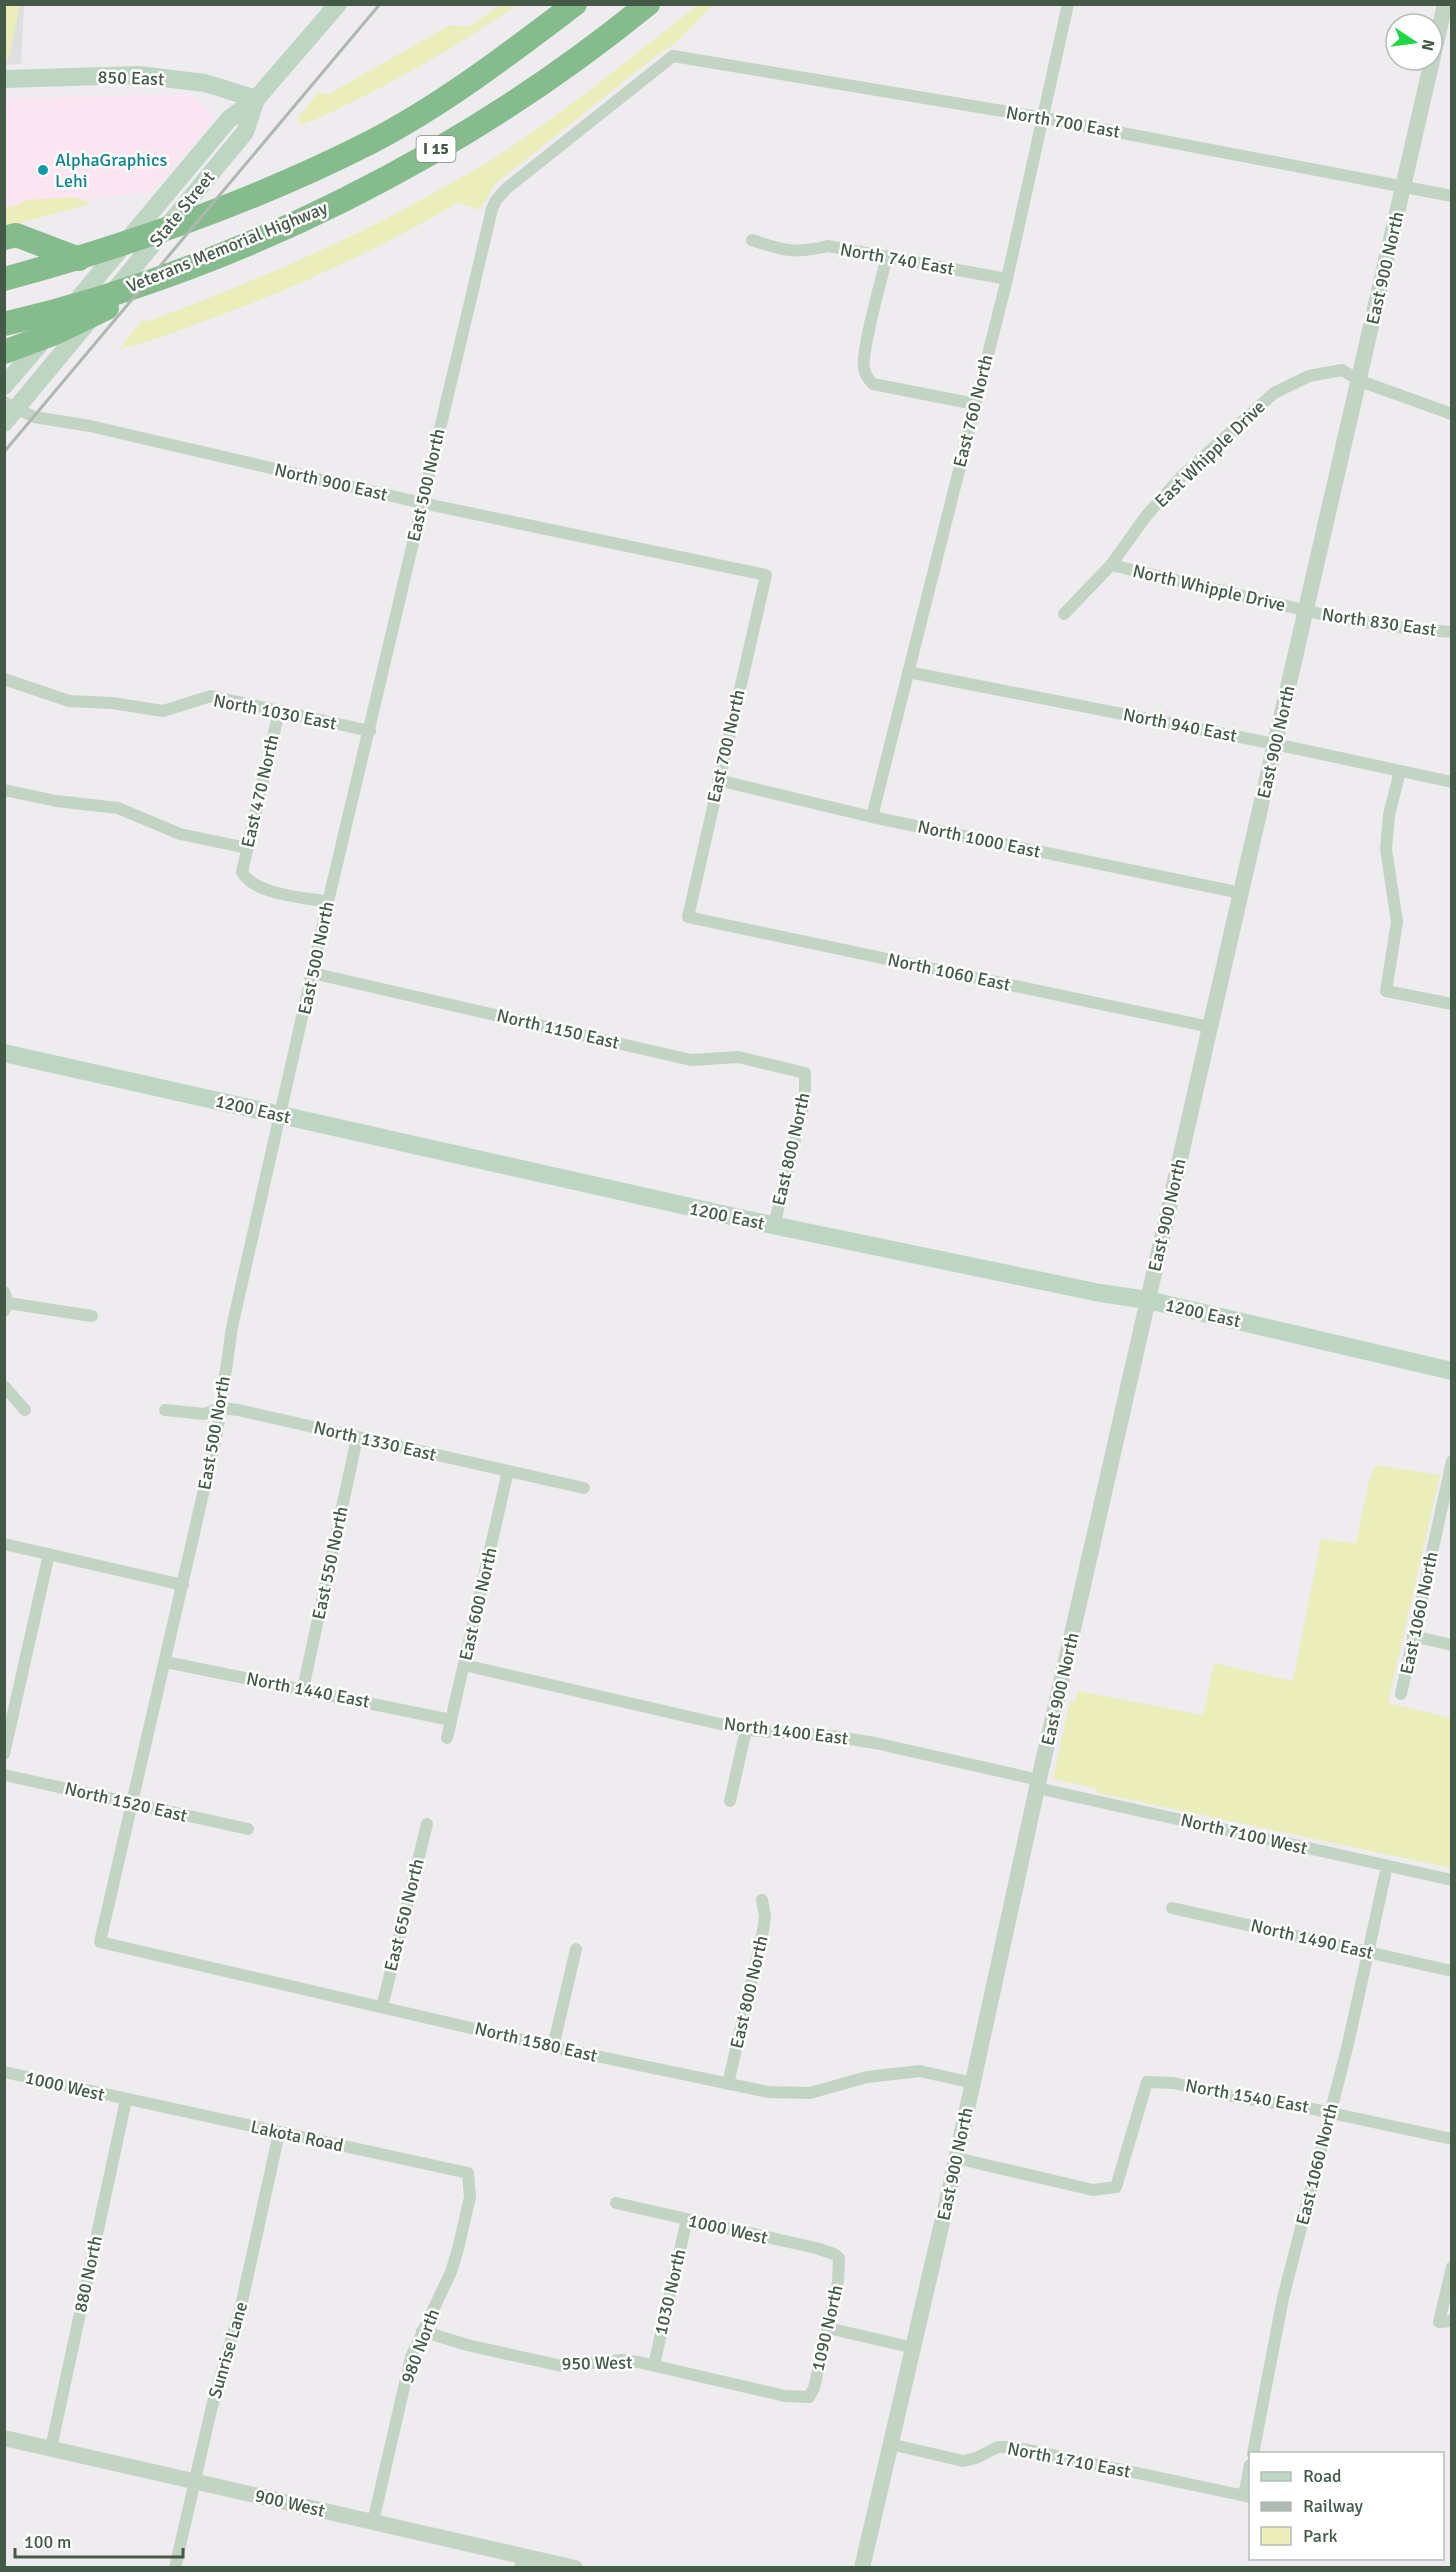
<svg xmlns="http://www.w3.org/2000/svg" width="1456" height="2572" font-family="Signika,sans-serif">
	<rect width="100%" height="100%" fill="#eeecef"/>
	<!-- commercial -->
	<path fill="#fbe5f3" d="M191 94 215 117 151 192 5 209 4 98Z"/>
	<!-- education -->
	<path fill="#dfdee0" d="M5 5H24L21 64 5 65Z"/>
	<!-- green -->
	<g fill="#ebedbb">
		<path d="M5 4 20 5 8 61 5 60Z"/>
		<path d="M502 4 517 5C449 52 377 93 300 126L299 116 319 92 329 94 450 25 468 27Z"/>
		<path d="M699 4 713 5 676 43 657 55 495 184 480 210 457 203C383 247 304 284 223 314 188 327 155 341 119 349L144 318 147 322C250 283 349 242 444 187 463 176 482 167 499 155 569 109 633 56 699 4Z"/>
		<path d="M75 197 91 204 5 227V207L15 206 26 200Z"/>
		<path d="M1376 1465 1440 1475 1388 1703 1451 1718V1868L1099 1793 1094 1788 1053 1779 1070 1701 1075 1702 1078 1691 1203 1715 1214 1663 1293 1681 1321 1539 1356 1543 1370 1477Z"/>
	</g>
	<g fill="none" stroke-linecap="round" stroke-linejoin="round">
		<!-- minor -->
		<g stroke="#c3d4c5" stroke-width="12">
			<path d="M752 240C784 251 794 254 828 246L1007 279"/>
			<path d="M887 256C882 278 861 350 864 368 865 375 868 379 873 384L975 404"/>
			<path d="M4 402 34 417 90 426 422 503 766 575 688 917 1210 1027"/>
			<path d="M1111 565 1338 618 1413 629 1452 632"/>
			<path d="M1064 614 1111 565 1146 516 1181 477 1274 393 1309 376 1342 370 1360 381 1452 414"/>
			<path d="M908 672 1275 744 1452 782"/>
			<path d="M4 679 69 701 112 703 163 711 211 696 370 731"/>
			<path d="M279 711 242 872C255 895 303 897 328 902"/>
			<path d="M1400 771 1389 815 1386 849 1397 922 1386 991 1452 1004"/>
			<path d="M718 780 872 817 1241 893"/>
			<path d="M4 790 56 801 118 808 180 834 247 848"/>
			<path d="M872 817 1007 279 1068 4"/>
			<path d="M312 973 691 1060 738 1057 805 1073V1099L774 1226"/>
			<path d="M4 1292 8 1303 4 1311"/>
			<path d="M8 1303 92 1316"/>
			<path d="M4 1386 25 1410"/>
			<path d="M165 1410 204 1414 220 1408 238 1410 584 1488"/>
			<path d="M4 1544 183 1585"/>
			<path d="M1413 1636 1452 1645"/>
			<path d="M166 1662 451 1720"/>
			<path d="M464 1665 746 1730 832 1736 875 1743 1039 1780"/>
			<path d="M303 1689 357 1438"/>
			<path d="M1401 1694 1452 1461"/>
			<path d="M447 1738 508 1471"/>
			<path d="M4 1754 49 1554"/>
			<path d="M4 1775 248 1829"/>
			<path d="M1037 1788 1452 1880"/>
			<path d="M730 1801 746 1730"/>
			<path d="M1172 1908 1452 1971"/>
			<path d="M382 2007 427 1824"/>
			<path d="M553 2047 576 1949"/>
			<path d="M4 2072 468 2173 470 2197 458 2249 451 2272 411 2357 373 2522"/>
			<path d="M973 2083 920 2071 867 2077 810 2093 768 2092 553 2047 100 1942 217 1433 232 1327 328 902 492 209 496 200 507 188 673 56 1044 118 1452 196"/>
			<path d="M728 2084 763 1931 765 1916 762 1900"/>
			<path d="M956 2158 1093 2190 1116 2187 1147 2082 1173 2083 1236 2097 1308 2108 1452 2139"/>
			<path d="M1452 2267 1439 2322 1452 2321"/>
			<path d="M828 2328 914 2348"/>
			<path d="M422 2331 467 2345 562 2366 621 2360 638 2362 785 2396 809 2397 814 2388 838 2282 839 2258 834 2254 816 2248 616 2203"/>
			<path d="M654 2365 687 2219"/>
			<path d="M890 2444 963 2461 976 2458 998 2447H1015L1250 2497"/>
			<path d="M51 2448 126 2100"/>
			<path d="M1253 2454 1283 2298 1348 2044 1385 1875"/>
			<path d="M1244 2495 1250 2465"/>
			<path d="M175 2568 212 2406 241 2306 279 2133"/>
			<path d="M520 2568 523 2556"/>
		</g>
		<!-- tertiary -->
		<g stroke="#c3d4c5" stroke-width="16">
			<path d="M4 2438 575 2568"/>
			<path d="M862 2568 947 2201 1037 1788 1210 1027 1445 4"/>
		</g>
		<!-- secondary -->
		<g stroke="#bfd5c3" stroke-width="18">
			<path d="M4 79 138 75 205 83 256 99"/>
			<path d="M110 296 245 132 256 99"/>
			<path d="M70 309 229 119 256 99 338 4"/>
			<path d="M4 386 46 337"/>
			<path d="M4 423 92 317"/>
			<path d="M4 1053 753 1221 1100 1293 1148 1300 1452 1371"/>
		</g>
		<!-- motorway -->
		<g stroke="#85bb8d" stroke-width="24">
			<path d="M4 238 16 235 79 259"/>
			<path d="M4 279C130 245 255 201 371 142 443 105 510 53 575 4"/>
			<path d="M4 324C235 270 464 154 648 4"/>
			<path d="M4 352 55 333 107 308"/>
		</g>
		<!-- rail -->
		<path stroke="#afb7b1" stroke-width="3" d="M4 452 380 4"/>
	</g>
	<!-- markers -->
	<circle fill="#0f9aa8" stroke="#fff" stroke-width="2" cx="43" cy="170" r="6"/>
	<g text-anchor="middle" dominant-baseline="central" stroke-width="5" stroke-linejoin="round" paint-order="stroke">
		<!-- shield labels -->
		<rect fill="#fff" stroke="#7d8b7f" stroke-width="1.5" x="416.5" y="136" width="39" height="26" rx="4.5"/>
		<g font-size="16" font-weight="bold" fill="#455948">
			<text x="436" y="149">I 15</text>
		</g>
		<!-- street labels -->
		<g font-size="18" fill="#455948" stroke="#fff">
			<text transform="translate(131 78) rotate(2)">850 East</text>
			<text transform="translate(1063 122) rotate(10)">North 700 East</text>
			<text transform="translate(182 209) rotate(-51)">State Street</text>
			<text transform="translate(227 247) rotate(-22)">Veterans Memorial Highway</text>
			<text transform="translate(897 259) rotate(10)">North 740 East</text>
			<text transform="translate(1385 268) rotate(-77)">East 900 North</text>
			<text transform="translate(973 411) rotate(-76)">East 760 North</text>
			<text transform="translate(1210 454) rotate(-44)">East Whipple Drive</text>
			<text transform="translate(331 482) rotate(13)">North 900 East</text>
			<text transform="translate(426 485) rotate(-77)">East 500 North</text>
			<text transform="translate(1209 588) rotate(13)">North Whipple Drive</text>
			<text transform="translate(1379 622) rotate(8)">North 830 East</text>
			<text transform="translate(275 712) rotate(11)">North 1030 East</text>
			<text transform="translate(1180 725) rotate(11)">North 940 East</text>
			<text transform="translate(1276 742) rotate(-77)">East 900 North</text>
			<text transform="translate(726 746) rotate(-77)">East 700 North</text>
			<text transform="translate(260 791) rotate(-77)">East 470 North</text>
			<text transform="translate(979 839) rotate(12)">North 1000 East</text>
			<text transform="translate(316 958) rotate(-78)">East 500 North</text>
			<text transform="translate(949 972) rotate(12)">North 1060 East</text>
			<text transform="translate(558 1029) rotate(13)">North 1150 East</text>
			<text transform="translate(253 1109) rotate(13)">1200 East</text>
			<text transform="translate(791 1149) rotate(-77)">East 800 North</text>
			<text transform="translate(1167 1215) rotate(-77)">East 900 North</text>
			<text transform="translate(727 1216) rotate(12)">1200 East</text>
			<text transform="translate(1203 1313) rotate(13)">1200 East</text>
			<text transform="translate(214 1433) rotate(-80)">East 500 North</text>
			<text transform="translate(375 1441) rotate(13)">North 1330 East</text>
			<text transform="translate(330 1563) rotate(-78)">East 550 North</text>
			<text transform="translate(478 1604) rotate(-77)">East 600 North</text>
			<text transform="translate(1419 1613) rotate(-78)">East 1060 North</text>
			<text transform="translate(1060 1689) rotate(-77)">East 900 North</text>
			<text transform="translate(308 1690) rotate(11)">North 1440 East</text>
			<text transform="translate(786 1731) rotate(7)">North 1400 East</text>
			<text transform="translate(126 1802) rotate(13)">North 1520 East</text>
			<text transform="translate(1244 1834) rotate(13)">North 7100 West</text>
			<text transform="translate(404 1915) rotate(-76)">East 650 North</text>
			<text transform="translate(1312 1939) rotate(13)">North 1490 East</text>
			<text transform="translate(749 1992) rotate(-77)">East 800 North</text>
			<text transform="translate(536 2042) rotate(13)">North 1580 East</text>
			<text transform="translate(65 2086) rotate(13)">1000 West</text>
			<text transform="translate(1247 2096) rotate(10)">North 1540 East</text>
			<text transform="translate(297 2136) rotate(12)">Lakota Road</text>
			<text transform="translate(955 2164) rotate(-78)">East 900 North</text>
			<text transform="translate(1317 2164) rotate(-76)">East 1060 North</text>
			<text transform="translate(728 2229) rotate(13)">1000 West</text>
			<text transform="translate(88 2274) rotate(-78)">880 North</text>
			<text transform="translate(670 2292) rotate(-77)">1030 North</text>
			<text transform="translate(827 2328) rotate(-77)">1090 North</text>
			<text transform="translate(420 2346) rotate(-69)">980 North</text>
			<text transform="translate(228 2350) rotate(-74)">Sunrise Lane</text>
			<text transform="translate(597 2363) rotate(-1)">950 West</text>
			<text transform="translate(1069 2460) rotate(11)">North 1710 East</text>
			<text transform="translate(290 2503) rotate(13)">900 West</text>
		</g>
		<!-- culture labels -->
		<g font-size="18" fill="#0d838f" stroke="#fff" text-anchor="start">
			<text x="55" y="160">AlphaGraphics<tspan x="55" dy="21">Lehi</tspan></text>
		</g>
	</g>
	<!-- border -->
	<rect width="1456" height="2572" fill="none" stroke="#455948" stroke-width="12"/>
	<!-- legend -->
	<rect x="1249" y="2452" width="195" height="108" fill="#ffffff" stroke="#b5bdb6" stroke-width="1.5"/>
	<rect x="1261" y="2472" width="30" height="9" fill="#bfd5c3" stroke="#b5bdb6" stroke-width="1.5"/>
	<text x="1303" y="2482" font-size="18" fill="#455948">Road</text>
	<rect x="1261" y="2502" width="30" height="9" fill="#afb7b1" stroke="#b5bdb6" stroke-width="1.5"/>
	<text x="1303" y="2512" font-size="18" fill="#455948">Railway</text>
	<rect x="1261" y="2527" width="30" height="18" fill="#ebedbb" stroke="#b5bdb6" stroke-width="1.5"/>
	<text x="1303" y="2542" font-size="18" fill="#455948">Park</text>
	<!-- north arrow -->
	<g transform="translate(1414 42) rotate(103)"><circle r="28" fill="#ffffff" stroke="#b5bdb6" stroke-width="1.5"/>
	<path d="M0-4.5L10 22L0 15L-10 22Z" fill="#1dd844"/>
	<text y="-9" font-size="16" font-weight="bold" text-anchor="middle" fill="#455948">N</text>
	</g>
	<!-- scale -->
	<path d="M15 2548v9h168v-9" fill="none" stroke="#455948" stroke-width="3"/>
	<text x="24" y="2548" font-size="18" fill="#455948" stroke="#ffffff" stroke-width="4.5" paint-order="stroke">100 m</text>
</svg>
